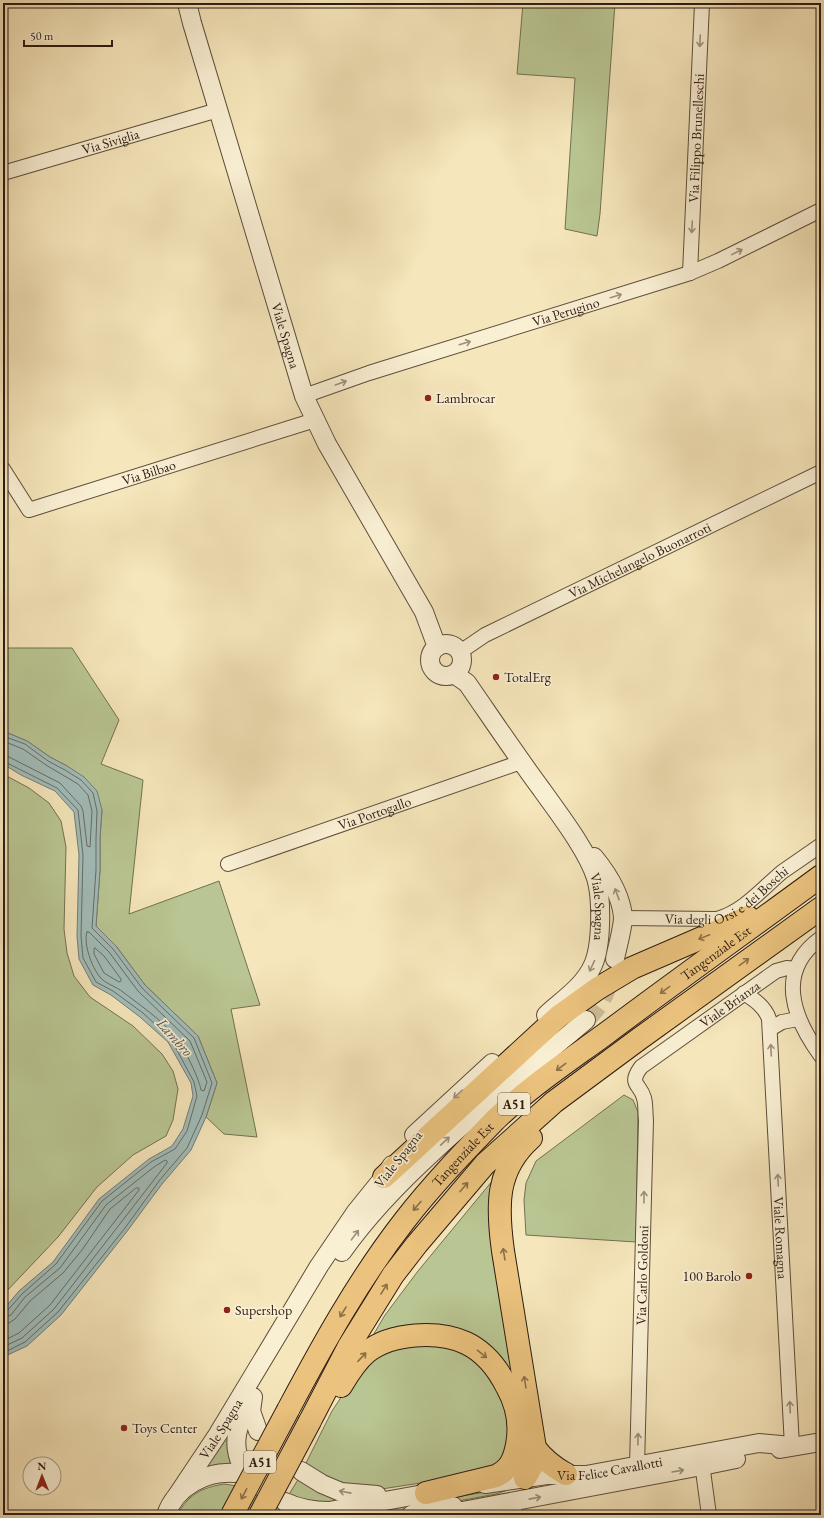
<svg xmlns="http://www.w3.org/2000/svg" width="824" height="1518" font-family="'EB Garamond',serif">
	<rect width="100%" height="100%" fill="#f6e6bb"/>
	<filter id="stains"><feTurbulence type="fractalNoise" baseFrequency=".005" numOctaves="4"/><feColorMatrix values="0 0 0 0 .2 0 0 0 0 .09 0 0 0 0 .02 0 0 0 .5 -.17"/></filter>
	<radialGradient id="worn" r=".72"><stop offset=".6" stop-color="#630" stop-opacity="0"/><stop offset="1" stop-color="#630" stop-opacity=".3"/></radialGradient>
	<!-- green -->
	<g fill="#b9c693" stroke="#727052">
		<path d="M523 3H615L600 214 597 236 565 229 575 78 517 74Z"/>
		<path d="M3 648H72L119 720 101 764 143 780 129 914 219 881 260 1005 231 1009 257 1137 224 1134 206 1117 217 1083 198 1036 145 985 116 946 96 926 100 870V838L102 810 67 766 50 757 27 741 3 731Z"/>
		<path d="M3 774 29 788 49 803 61 821 66 847 64 929 67 953 74 976 90 997 133 1026 162 1054 173 1071 178 1089 173 1120 166 1136 133 1155 97 1187 58 1237 3 1295Z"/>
		<path d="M624 1095 633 1100 638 1112 636 1242 526 1235 524 1200 526 1183 536 1161Z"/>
		<path d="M493 1180 489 1206V1219L514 1381 474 1341 372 1337 385 1315 418 1271Z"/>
		<path d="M416 1341 463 1350 490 1369 505 1393 514 1437 501 1460 486 1473 375 1490 343 1484 305 1465 332 1411 359 1370 377 1352Z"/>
		<path d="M234 1422 235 1469 197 1474Z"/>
		<path d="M299 1478 333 1496 337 1501 326 1506 288 1496Z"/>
		<path d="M224 1484C249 1487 260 1494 273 1515H177C189 1494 201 1488 224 1484Z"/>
		<path d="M509 1488 505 1491 496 1494 394 1513 388 1515H349Z"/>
	</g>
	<!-- water -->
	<path fill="#a1bdba" stroke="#727c77" d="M3 731 27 741 50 757 67 766 84 777 97 791 102 810 100 838V870L96 926 116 946 145 985 198 1036 217 1083 206 1117 191 1150 162 1184 128 1230 61 1315 27 1346 3 1357V1310L19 1291 53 1262 99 1199 149 1159 172 1146 183 1129 193 1096 191 1083 168 1042 140 1017 111 995 93 985 79 959 77 936 79 855 74 812 55 791 21 775 3 764Z"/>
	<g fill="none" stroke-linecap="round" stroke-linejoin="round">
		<!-- shore -->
		<g stroke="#666c66" stroke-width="1">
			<path d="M3 736 25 744 48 761 65 770 81 780 93 793 97 811 96 838V870L92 928 113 949 142 988 194 1038 212 1083 202 1115 187 1148 159 1181 125 1228 58 1312 25 1342 3 1353"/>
			<path d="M3 741 23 749 46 765 78 784 88 795 92 811 90 847 87 846 83 811 81 806 60 783 9 757 3 756"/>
			<path d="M3 761 57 788 78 810 83 855 81 936 83 958 96 982 113 991 143 1013 171 1039 194 1082 197 1096 187 1131 175 1149 151 1162 102 1201 56 1264 22 1294 7 1311 3 1312"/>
			<path d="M87 932H89L109 952 138 991 190 1041 207 1082 204 1091 201 1090C199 1078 183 1045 174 1035 160 1019 140 1005 123 992 117 987 104 983 100 977 92 968 83 943 87 932Z"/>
			<path d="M95 948 104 956 121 979V981L119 982 104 973 94 954V950Z"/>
			<path d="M3 1318 11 1315 25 1297 60 1268 106 1205 154 1167 165 1160 167 1161V1163L54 1309 22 1338 3 1347"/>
			<path d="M3 1324 9 1323 15 1319 30 1301 63 1273 82 1250 110 1209 136 1188H139V1190L50 1305 19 1333 3 1341"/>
		</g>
		<!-- tertiary-tunnel -->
		<path stroke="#cebd99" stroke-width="18" stroke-dasharray="18 9" stroke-linecap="butt" d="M586 1020C602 1004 605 997 611 975"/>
		<defs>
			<g id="minor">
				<path id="s1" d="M3 173 218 110"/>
				<path id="s2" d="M690 273 702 4 703 3"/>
				<path id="s3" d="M304 396 369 373 690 273 718 261 821 210"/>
				<path id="s4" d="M3 469 29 510 315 420"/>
				<path id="s5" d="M460 652 485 635 821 472"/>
				<path id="s6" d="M228 864 521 762"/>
				<path id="s7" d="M623 918 717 919C743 912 762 889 782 872 795 863 808 854 821 845"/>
				<path d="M821 938C775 971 793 1018 821 1056"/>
				<path id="s8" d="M744 993C755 1000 765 1007 769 1019L792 1446"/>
				<path d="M770 1029 782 1022 798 1019"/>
				<path d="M701 1456 709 1515"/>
				<path id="s9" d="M639 1475 637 1466 646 1120C645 1113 646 1105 644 1098 640 1083 628 1085 641 1067L776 971 787 968 796 969"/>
				<path d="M513 1502 515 1515"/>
			</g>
			<g id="tertiary">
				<path id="s10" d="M187 3 192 23 304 396 327 444 424 612 437 647"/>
				<circle cx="446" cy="660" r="16"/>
				<path id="s11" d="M454 674 467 683C492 719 516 755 542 790 559 814 587 850 596 878 602 898 602 945 593 965 584 986 562 1000 546 1015"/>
				<path d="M594 857C608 874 621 894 623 917 623 928 617 948 615 959"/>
				<path d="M414 1135 492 1063"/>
				<path d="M342 1252C368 1215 400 1182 434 1151 483 1106 535 1063 586 1020"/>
				<path d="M253 1397 251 1411 258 1431"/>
				<path d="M780 1449 821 1442"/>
				<path d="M241 1464C230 1438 240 1422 252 1399"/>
				<path d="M301 1471 322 1484 341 1492 377 1495"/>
				<path id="s12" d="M485 1484 547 1475H586L759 1443 792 1446"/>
				<path id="s13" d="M178 1494 218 1434 319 1266 355 1213 384 1177 392 1165"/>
				<path d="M285 1502C300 1509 313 1511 329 1511L440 1491"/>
				<path d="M166 1515C176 1486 206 1471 235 1473"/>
				<path d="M411 1515 415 1513 453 1506"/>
				<path d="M441 1515 702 1466 736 1459"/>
			</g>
			<g id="motorway">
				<path d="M384 1177 558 1017 597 989 632 968 727 927 748 917"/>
				<path d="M341 1386C348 1374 356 1361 367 1352 391 1333 438 1330 466 1343 485 1352 498 1369 507 1387 517 1405 521 1424 517 1445 514 1460 510 1469 496 1476L426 1493"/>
				<path id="s14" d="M288 1410C323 1344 359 1279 405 1220 432 1185 464 1152 495 1120 528 1088 567 1062 604 1035 676 981 749 929 821 876"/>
				<path d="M310 1421 349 1346 393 1275 417 1244 485 1164 554 1102 639 1039 821 908"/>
				<path d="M535 1448C544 1460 553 1467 566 1474"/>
				<path d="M525 1478 532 1466 535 1448 503 1251C497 1207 495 1170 531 1138"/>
			</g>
		</defs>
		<!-- minor casing -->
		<use href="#minor" stroke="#5e4e3c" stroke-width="16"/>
		<!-- tertiary casing -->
		<use href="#tertiary" stroke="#5e4e3c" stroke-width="20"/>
		<!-- motorway casing -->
		<use href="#motorway" stroke="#2c1b12" stroke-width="24"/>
		<!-- minor -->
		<use href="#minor" stroke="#f9efd3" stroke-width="14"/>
		<!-- tertiary -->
		<use href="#tertiary" stroke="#f9efd3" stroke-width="18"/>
		<!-- motorway -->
		<use href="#motorway" stroke="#ebc37e" stroke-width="22"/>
		<defs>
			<g id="motorway-bridge">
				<path d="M232 1515 288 1410"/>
				<path d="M260 1515 310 1421"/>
			</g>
		</defs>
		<!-- motorway-bridge casing -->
		<use href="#motorway-bridge" stroke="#2c1b12" stroke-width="24" stroke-linecap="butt"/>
		<!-- motorway-bridge -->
		<use href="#motorway-bridge" stroke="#ebc37e" stroke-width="22"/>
	</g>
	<!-- one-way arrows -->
	<defs><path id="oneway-shaft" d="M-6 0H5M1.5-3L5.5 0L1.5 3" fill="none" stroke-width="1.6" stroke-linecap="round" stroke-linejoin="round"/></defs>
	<g stroke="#9d907c">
		<use href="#oneway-shaft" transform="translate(700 41) rotate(93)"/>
		<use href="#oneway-shaft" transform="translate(692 227) rotate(93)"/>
		<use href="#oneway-shaft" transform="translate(737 252) rotate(-26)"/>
		<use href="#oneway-shaft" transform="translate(616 296) rotate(-17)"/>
		<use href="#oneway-shaft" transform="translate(465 343) rotate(-17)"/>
		<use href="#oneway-shaft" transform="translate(341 383) rotate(-20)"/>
		<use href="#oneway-shaft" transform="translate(617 894) rotate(-110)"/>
		<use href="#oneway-shaft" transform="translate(592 966) rotate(115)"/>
		<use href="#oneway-shaft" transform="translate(771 1050) rotate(-93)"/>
		<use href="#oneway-shaft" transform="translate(458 1094) rotate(138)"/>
		<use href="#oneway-shaft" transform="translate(445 1141) rotate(-43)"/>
		<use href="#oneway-shaft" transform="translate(778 1180) rotate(-93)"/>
		<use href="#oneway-shaft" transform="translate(644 1197) rotate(-89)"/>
		<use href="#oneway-shaft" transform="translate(355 1235) rotate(-53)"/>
		<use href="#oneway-shaft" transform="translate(790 1407) rotate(-93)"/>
		<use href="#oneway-shaft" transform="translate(638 1439) rotate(-89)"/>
		<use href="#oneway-shaft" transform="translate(678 1471) rotate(-10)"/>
		<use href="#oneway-shaft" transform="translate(345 1492) rotate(-169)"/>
		<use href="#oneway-shaft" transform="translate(535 1498) rotate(-11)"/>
	</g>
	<g stroke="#8c6f48">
		<use href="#oneway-shaft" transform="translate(704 937) rotate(158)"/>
		<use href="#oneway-shaft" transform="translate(744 962) rotate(-36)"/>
		<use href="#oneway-shaft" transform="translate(665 990) rotate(144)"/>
		<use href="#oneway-shaft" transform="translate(561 1067) rotate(143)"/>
		<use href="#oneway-shaft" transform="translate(464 1187) rotate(-49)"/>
		<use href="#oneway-shaft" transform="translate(417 1206) rotate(131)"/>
		<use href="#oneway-shaft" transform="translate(504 1254) rotate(-99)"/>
		<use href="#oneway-shaft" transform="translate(384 1289) rotate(-58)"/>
		<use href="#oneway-shaft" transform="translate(343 1312) rotate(121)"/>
		<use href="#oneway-shaft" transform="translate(482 1354) rotate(39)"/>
		<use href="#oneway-shaft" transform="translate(362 1357) rotate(-47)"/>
		<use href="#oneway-shaft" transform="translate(525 1382) rotate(-99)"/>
		<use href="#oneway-shaft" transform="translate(244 1494) rotate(118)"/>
	</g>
	<!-- markers -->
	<g fill="#8f2418" stroke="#f9efd3" stroke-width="1.5">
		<circle cx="428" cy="398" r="4"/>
		<circle cx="496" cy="677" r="4"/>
		<circle cx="749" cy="1276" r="4"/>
		<circle cx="227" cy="1310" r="4"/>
		<circle cx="124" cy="1428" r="4"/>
	</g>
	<g text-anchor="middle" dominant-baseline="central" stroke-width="3.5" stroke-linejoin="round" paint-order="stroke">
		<!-- shield labels -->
		<g fill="#f9efd3" stroke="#6a5b4c" stroke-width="1">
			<rect x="498" y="1093" width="32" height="22" rx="3"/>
			<rect x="244" y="1451" width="32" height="22" rx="3"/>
		</g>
		<g font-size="13" font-weight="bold" fill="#2c1b12">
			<text x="514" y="1104">A51</text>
			<text x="260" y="1462">A51</text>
		</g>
		<!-- street labels -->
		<g font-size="14" fill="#2c1b12" stroke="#f9efd3">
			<text stroke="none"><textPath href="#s2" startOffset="135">Via Filippo Brunelleschi</textPath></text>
			<text stroke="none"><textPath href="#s1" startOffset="112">Via Siviglia</textPath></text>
			<text stroke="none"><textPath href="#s3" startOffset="275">Via Perugino</textPath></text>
			<text stroke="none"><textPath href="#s10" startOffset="347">Viale Spagna</textPath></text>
			<text stroke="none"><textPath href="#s4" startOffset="174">Via Bilbao</textPath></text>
			<text stroke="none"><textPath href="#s5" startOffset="202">Via Michelangelo Buonarroti</textPath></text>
			<text stroke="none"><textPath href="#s6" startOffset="155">Via Portogallo</textPath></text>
			<text stroke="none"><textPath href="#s7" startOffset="111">Via degli Orsi e dei Boschi</textPath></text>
			<text stroke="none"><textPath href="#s11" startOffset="279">Viale Spagna</textPath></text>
			<text stroke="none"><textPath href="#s14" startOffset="635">Tangenziale Est</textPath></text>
			<text stroke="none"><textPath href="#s9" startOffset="521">Viale Brianza</textPath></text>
			<text stroke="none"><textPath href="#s14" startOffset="311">Tangenziale Est</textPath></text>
			<text transform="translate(398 1159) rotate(-52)">Viale Spagna</text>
			<text stroke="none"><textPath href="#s8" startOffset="256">Viale Romagna</textPath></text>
			<text stroke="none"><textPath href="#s9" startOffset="200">Via Carlo Goldoni</textPath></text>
			<text stroke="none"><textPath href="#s13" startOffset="78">Viale Spagna</textPath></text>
			<text stroke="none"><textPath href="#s12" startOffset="126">Via Felice Cavallotti</textPath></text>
		</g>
		<!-- poi labels -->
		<g font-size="14" fill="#2c1b12" stroke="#f9efd3" text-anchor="start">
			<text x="436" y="398">Lambrocar</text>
			<text x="504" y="677">TotalErg</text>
			<text x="741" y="1276" text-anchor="end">100 Barolo</text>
			<text x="235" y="1310">Supershop</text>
			<text x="132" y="1428">Toys Center</text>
		</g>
		<!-- water labels -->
		<g font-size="15" font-style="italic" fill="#55544d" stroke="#f9efd3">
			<text transform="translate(175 1037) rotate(48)">Lambro</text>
		</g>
	</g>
	<!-- margin -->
	<rect width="824" height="1518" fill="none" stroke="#f6e6bb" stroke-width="16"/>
	<rect x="4" y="4" width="816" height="1510" fill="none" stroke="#2c1b12" stroke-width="2"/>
	<rect x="8" y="8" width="808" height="1502" fill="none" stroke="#2c1b12"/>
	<!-- north arrow -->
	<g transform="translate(42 1476) rotate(359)"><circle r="19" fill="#f9efd3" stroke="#a79a86"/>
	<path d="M0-3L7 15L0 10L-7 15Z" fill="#8f2418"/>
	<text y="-6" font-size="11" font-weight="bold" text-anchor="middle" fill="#2c1b12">N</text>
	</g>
	<!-- scale -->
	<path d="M24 40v6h88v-6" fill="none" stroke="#2c1b12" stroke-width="2"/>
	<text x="30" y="40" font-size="12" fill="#2c1b12" stroke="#f9efd3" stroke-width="3" paint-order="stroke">50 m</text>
	<rect width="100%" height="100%" filter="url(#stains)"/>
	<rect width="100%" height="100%" fill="url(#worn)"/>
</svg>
